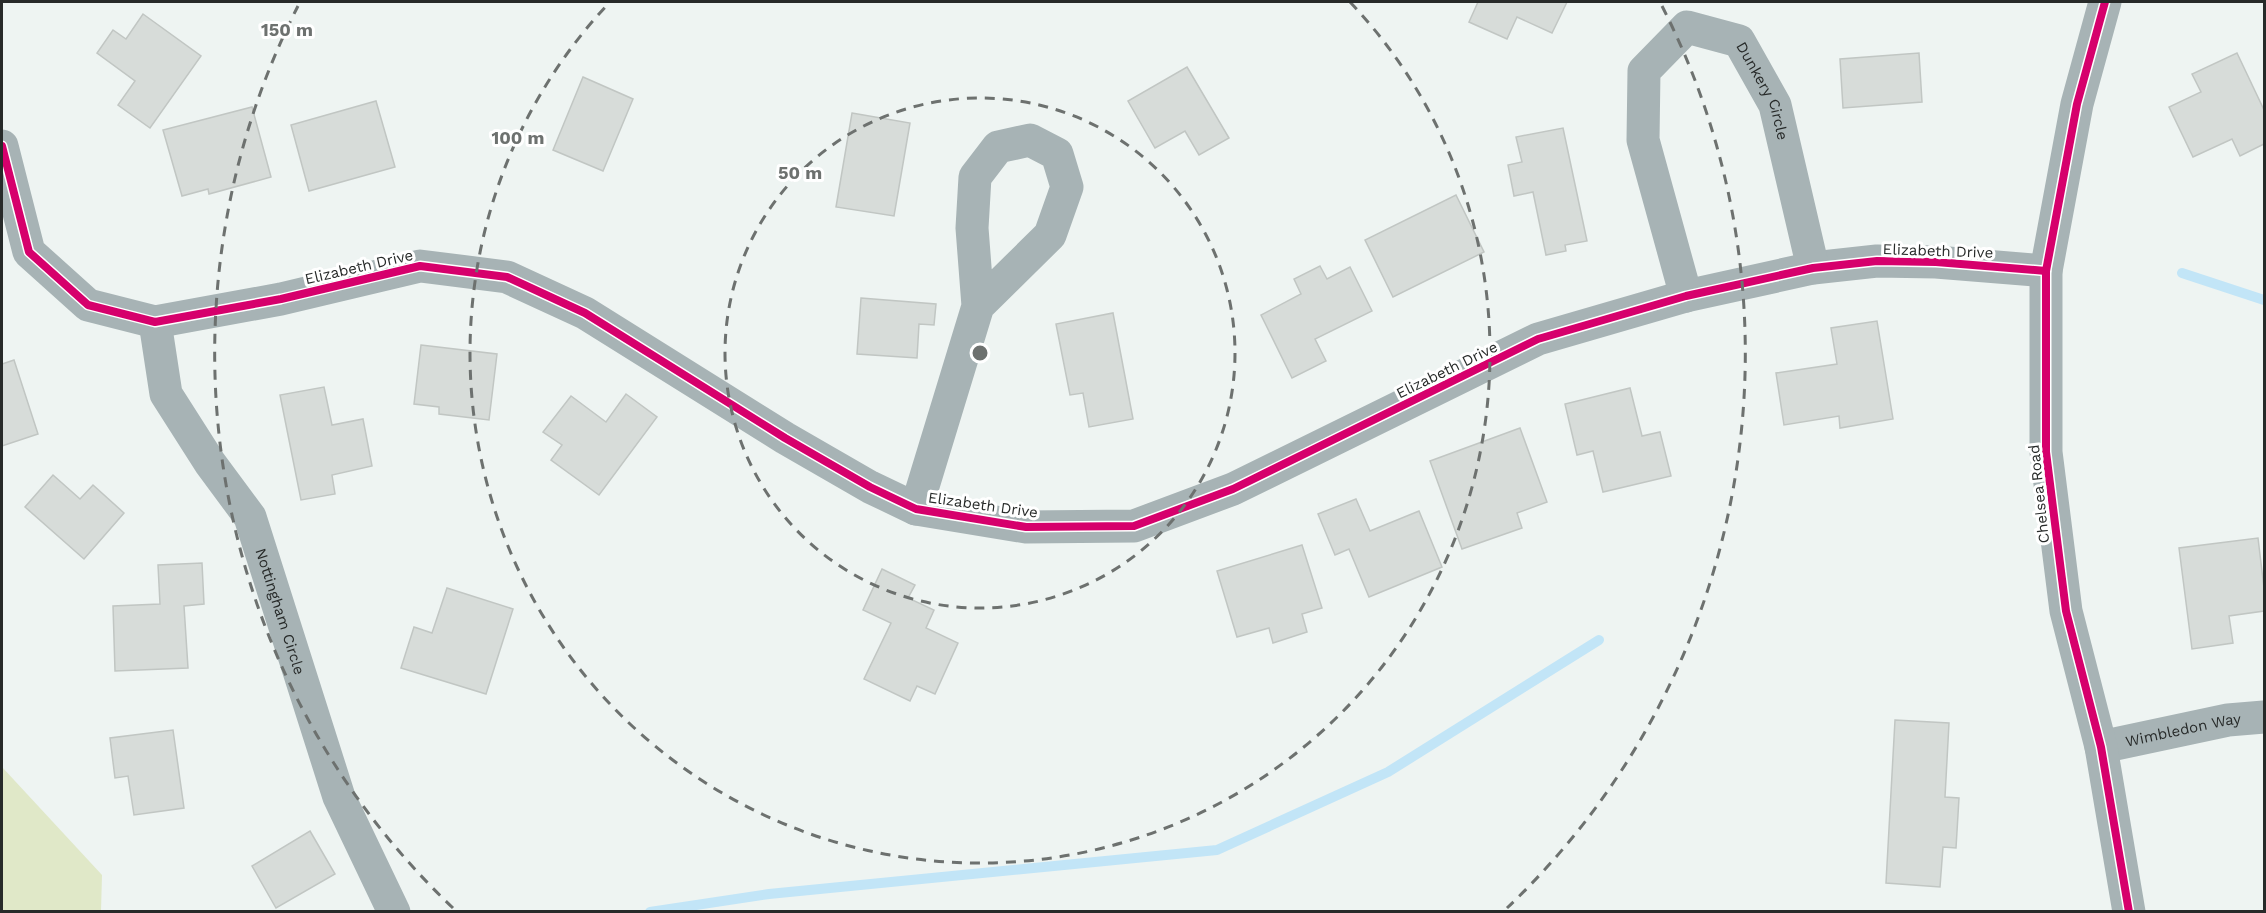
<svg xmlns="http://www.w3.org/2000/svg" width="2266" height="913" font-family="'Work Sans',sans-serif">
	<rect width="100%" height="100%" fill="#eef4f2"/>
	<!-- green -->
	<path fill="#e0e8c8" d="M2 767 102 875 101 911H2Z"/>
	<g fill="none" stroke-linecap="round" stroke-linejoin="round">
		<!-- stream -->
		<g stroke="#c2e5f7" stroke-width="10">
			<path d="M2182 273 2264 300"/>
			<path d="M650 912 769 894 1217 850 1388 772 1599 640"/>
		</g>
	</g>
	<!-- building -->
	<g fill="#d7dcd9" stroke="#c1c6c3" stroke-width="1.5">
		<path d="M1478 2H1567L1552 33 1517 17 1507 39 1469 22Z"/>
		<path d="M143 14 201 56 150 128 118 105 135 81 97 53 113 30 126 39Z"/>
		<path d="M1919 53 1922 102 1843 108 1840 59Z"/>
		<path d="M2237 53 2264 110V144L2240 156 2232 139 2193 157 2169 107 2201 92 2192 74Z"/>
		<path d="M1187 67 1229 138 1199 155 1185 131 1155 148 1128 101Z"/>
		<path d="M583 77 633 99 603 171 553 150Z"/>
		<path d="M376 101 395 167 309 191 291 125Z"/>
		<path d="M252 107 271 177 209 194 208 189 182 196 163 130Z"/>
		<path d="M852 113 910 123 894 216 836 207Z"/>
		<path d="M1563 128 1587 241 1565 245 1566 251 1546 255 1533 192 1514 196 1508 165 1522 162 1516 137Z"/>
		<path d="M1456 195 1484 252 1393 297 1365 240Z"/>
		<path d="M1320 266 1327 279 1350 267 1372 311 1315 339 1326 361 1292 378 1261 315 1301 294 1294 279Z"/>
		<path d="M861 298 936 304 934 325 919 324 917 358 857 354Z"/>
		<path d="M1113 313 1133 419 1089 427 1083 393 1070 395 1056 324Z"/>
		<path d="M1877 321 1893 419 1840 428 1839 416 1784 425 1776 373 1837 364 1831 328Z"/>
		<path d="M421 345 497 354 489 420 439 414V407L414 404Z"/>
		<path d="M14 360 38 434 2 446V364Z"/>
		<path d="M324 387 332 425 363 419 372 466 332 475 335 494 301 500 280 395Z"/>
		<path d="M1630 388 1642 436 1660 432 1671 476 1603 492 1593 451 1577 455 1565 404Z"/>
		<path d="M626 394 657 417 599 495 551 460 562 445 543 432 571 396 606 422Z"/>
		<path d="M1520 428 1547 502 1517 513 1522 528 1462 549 1430 461Z"/>
		<path d="M53 475 80 499 93 485 124 513 84 559 25 507Z"/>
		<path d="M1356 499 1370 531 1419 511 1442 567 1369 597 1349 549 1335 555 1318 514Z"/>
		<path d="M2258 538 2264 588V611L2229 616 2233 643 2192 649 2179 548Z"/>
		<path d="M1302 545 1322 608 1302 614 1307 632 1273 643 1269 628 1237 637 1217 571Z"/>
		<path d="M202 563 204 604 184 606 188 668 115 671 113 606 160 604 158 565Z"/>
		<path d="M882 569 915 585 908 598 934 610 926 628 958 643 935 694 917 686 910 701 864 679 891 623 863 610Z"/>
		<path d="M447 588 513 609 486 694 401 668 414 627 432 633Z"/>
		<path d="M1895 720 1949 723 1945 797 1959 798 1956 848 1943 847 1940 887 1886 883Z"/>
		<path d="M173 730 184 808 134 815 128 776 115 778 110 738Z"/>
		<path d="M310 831 335 874 276 908 252 866Z"/>
	</g>
	<g fill="none" stroke-linecap="round" stroke-linejoin="round">
		<!-- minor -->
		<g stroke="#a7b3b5" stroke-width="33">
			<path d="M2 146 29 252 88 305 155 322 281 299 420 266 507 277 585 313 785 438 870 487 916 509 1026 527 1134 526 1233 489 1538 339 1686 296 1813 268 1877 261 1936 262 2046 271"/>
			<path id="s1" d="M1686 296 1643 140 1644 71 1687 27 1739 41 1775 105 1813 268"/>
			<path id="s2" d="M155 322 166 394 210 463 250 517 339 797 394 912"/>
			<path d="M916 509 978 306 1050 235 1067 187 1057 154 1030 140 998 147 975 177 972 228 978 306"/>
			<path id="s3" d="M2101 747 2228 720 2264 717"/>
		</g>
		<!-- tertiary -->
		<path stroke="#a7b3b5" stroke-width="33" d="M2105 2 2077 104 2046 271V452L2066 611 2101 747 2129 912"/>
		<defs>
			<g id="cycleway">
				<path d="M2105 2 2077 104 2046 271V452L2066 611 2101 747 2129 912"/>
				<path d="M2 146 29 252 88 305 155 322 281 299 420 266 507 277 585 313 785 438 870 487 916 509 1026 527 1134 526 1233 489 1538 339 1686 296 1813 268 1877 261 1936 262 2046 271"/>
			</g>
		</defs>
		<!-- cycleway casing -->
		<use href="#cycleway" stroke="#fff" stroke-width="11"/>
		<!-- cycleway -->
		<use href="#cycleway" stroke="#d6006c" stroke-width="8"/>
	</g>
	<!-- distance rings -->
	<g fill="none" stroke="#6d716f" stroke-width="3" stroke-dasharray="10 8">
		<circle cx="980" cy="353" r="255"/>
		<path d="M1350 2A510 510 0 1 1 610 2"/>
		<path d="M453 908A765 765 0 0 1 298 6M1662 6A765 765 0 0 1 1507 908"/>
	</g>
	<g text-anchor="middle" dominant-baseline="central" stroke-width="6" stroke-linejoin="round" paint-order="stroke">
		<!-- street labels -->
		<g font-size="15" fill="#272a29" stroke="#fff">
			<text stroke="none"><textPath href="#s1" startOffset="402">Dunkery Circle</textPath></text>
			<text transform="translate(1938 251) rotate(2)">Elizabeth Drive</text>
			<text transform="translate(359 267) rotate(-13)">Elizabeth Drive</text>
			<text transform="translate(1447 370) rotate(-26)">Elizabeth Drive</text>
			<text transform="translate(2039 494) rotate(-96)">Chelsea Road</text>
			<text transform="translate(983 505) rotate(8)">Elizabeth Drive</text>
			<text stroke="none"><textPath href="#s2" startOffset="321">Nottingham Circle</textPath></text>
			<text stroke="none"><textPath href="#s3" startOffset="84">Wimbledon Way</textPath></text>
		</g>
	</g>
	<circle cx="980" cy="353" r="9" fill="#6d716f" stroke="#fff" stroke-width="3"/>
	<g font-size="18" text-anchor="middle" font-weight="bold" fill="#6d716f" stroke="#fff" stroke-width="6" stroke-linejoin="round" paint-order="stroke">
		<text x="287" y="36">150 m</text>
		<text x="518" y="144">100 m</text>
		<text x="800" y="179">50 m</text>
	</g>
	<!-- border -->
	<rect width="2266" height="913" fill="none" stroke="#272a29" stroke-width="6"/>
</svg>
